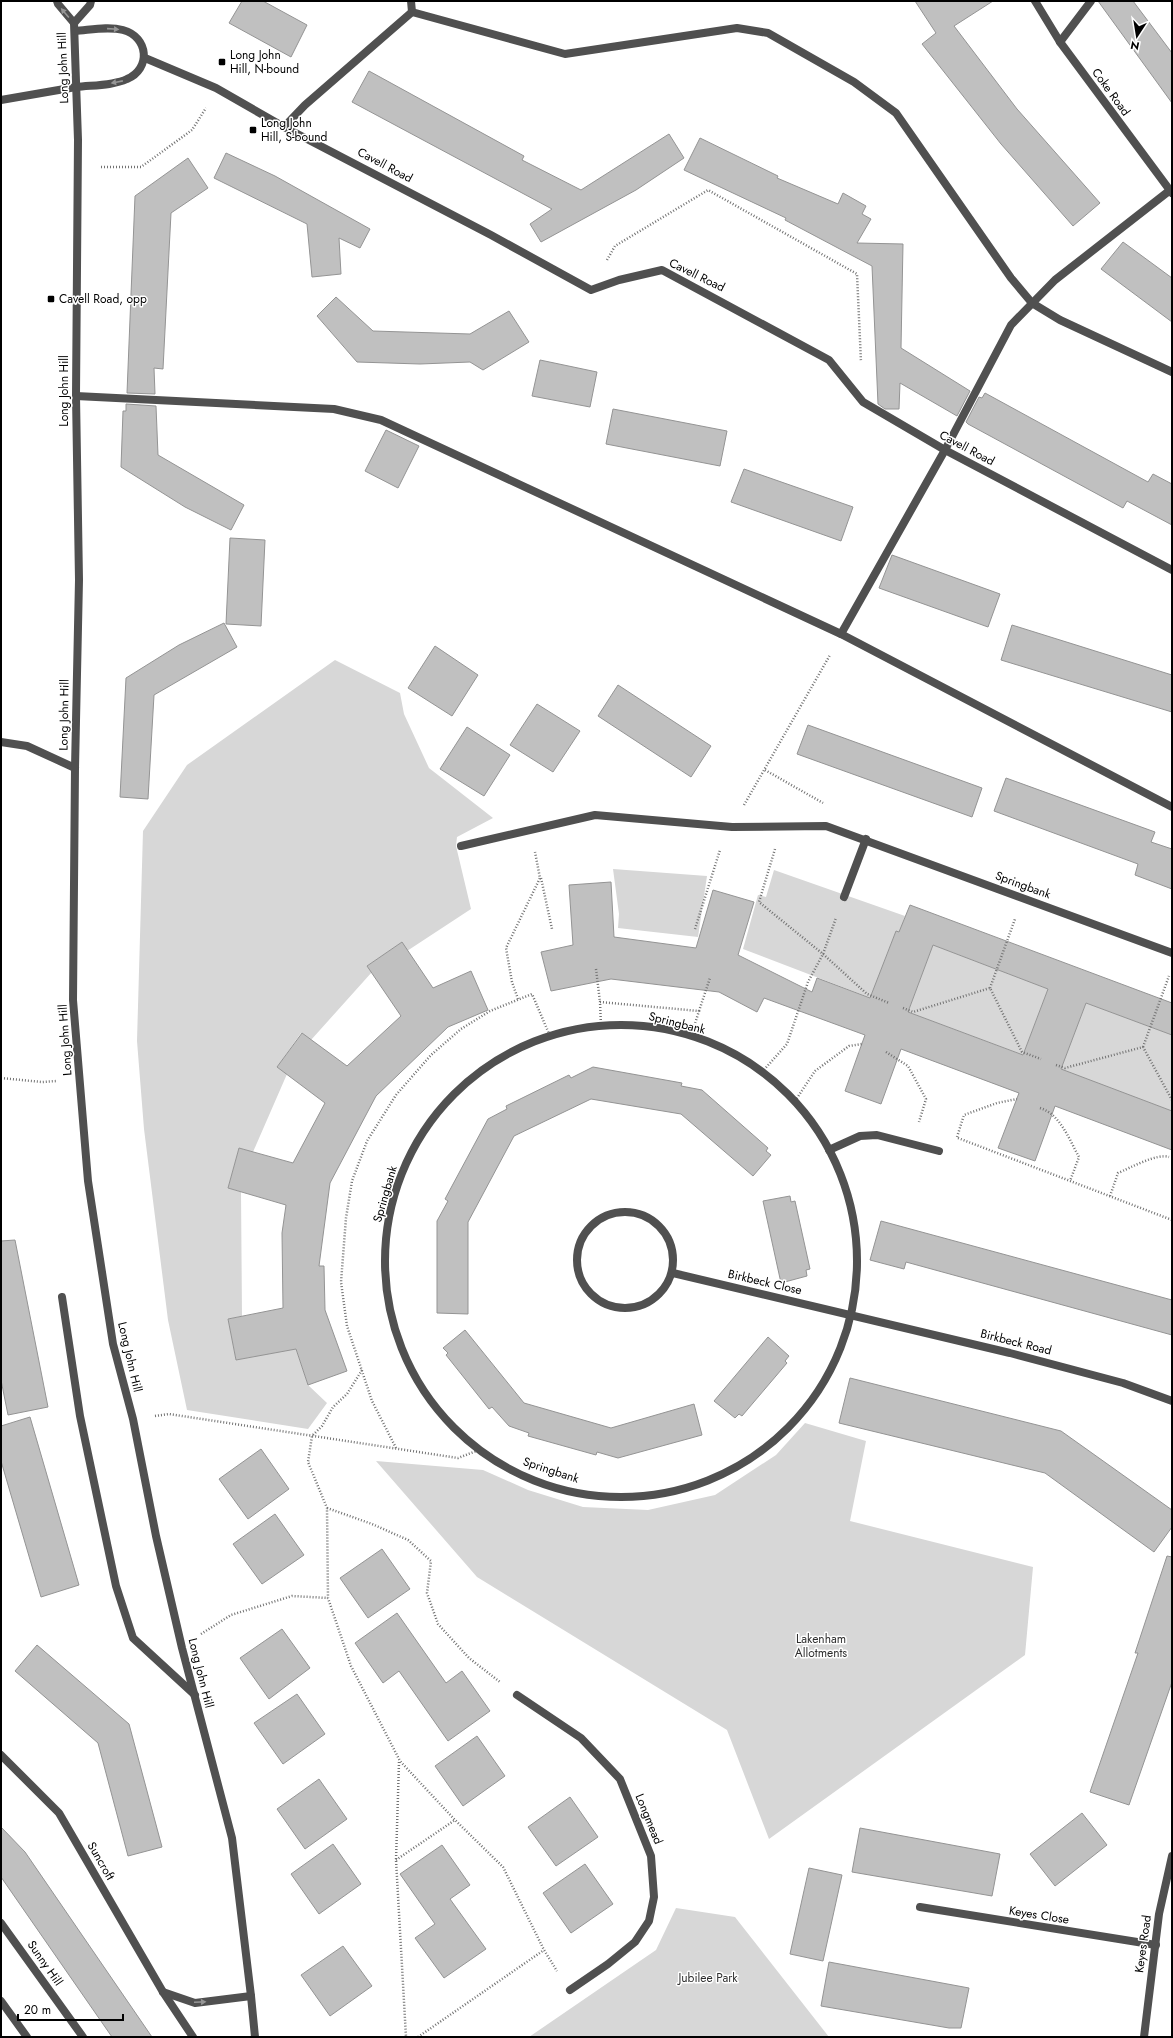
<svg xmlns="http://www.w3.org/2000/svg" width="1173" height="2038" font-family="Jost,sans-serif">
	<rect width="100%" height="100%" fill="#fff"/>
	<!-- green -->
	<g fill="#d7d7d7">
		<path d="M335 660 400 693 404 714 429 768 493 818 457 837 456 846 471 909 407 951 402 942 367 966 372 972 311 1040 301 1033 277 1067 287 1074 253 1152 239 1148 228 1188 241 1192 242 1316 228 1319 236 1360 288 1350 295 1347 308 1385 327 1403 308 1429 187 1410 168 1320 144 1129 137 1041 143 831 187 765Z"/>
		<path d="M613 869 707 876 698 937 618 928 619 914Z"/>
		<path d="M774 870 905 916 900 932 896 931 871 998 743 949 758 895 766 897Z"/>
		<path d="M933 945 1048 989 1023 1055 908 1012Z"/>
		<path d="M1086 1003 1172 1035V1111L1062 1070V1065Z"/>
		<path d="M805 1423 866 1441 850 1521 1033 1567 1025 1655 769 1839 727 1730 477 1577 376 1461 483 1470 528 1490 583 1507 648 1510 715 1495 776 1455Z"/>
		<path d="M676 1908 735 1917 829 2037H529L656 1950Z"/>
	</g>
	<!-- building -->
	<g fill="#c0c0c0" stroke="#949494" fill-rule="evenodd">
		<path d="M242 1H263L307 25 291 57 229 23Z"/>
		<path d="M915 1H993L954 26 1017 109 1100 203 1073 226 1001 144 922 44 936 33Z"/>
		<path d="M1098 1H1133L1172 53V103Z"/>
		<path d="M369 71 524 156 522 160 581 190 669 134 684 158 636 190 541 242 530 224 552 209 352 102Z"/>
		<path d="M700 138 778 176 777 178 838 204 843 193 866 206 862 214 871 219 857 243 903 244 901 348 970 391 957 416 900 383 899 409H885L878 404 872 266 785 220 786 218 684 170Z"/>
		<path d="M226 153 275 176 370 229 360 248 339 238 341 274 312 277 307 224 214 178Z"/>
		<path d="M188 158 208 188 171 213 163 369 154 368 155 394 127 393 135 196Z"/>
		<path d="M1123 242 1172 278V322L1101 269Z"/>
		<path d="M336 297 373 331 470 334 509 311 529 342 483 370 470 362 420 364 357 362 317 316Z"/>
		<path d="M540 360 597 372 590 407 532 396Z"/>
		<path d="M985 393 1148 482 1153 474 1172 484V525L1127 501 1123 508 968 424 966 422 979 397 982 398Z"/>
		<path d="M126 404 156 406 158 455 244 505 231 530 185 507 121 467 123 411H126Z"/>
		<path d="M613 409 727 431 720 466 606 444Z"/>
		<path d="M386 430 419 446 398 488 365 471Z"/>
		<path d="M744 469 853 507 841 541 731 502Z"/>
		<path d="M230 538 265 540 261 626 226 624Z"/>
		<path d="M892 555 1000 594 988 627 879 588Z"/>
		<path d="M224 623 237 647 154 695 148 799 120 797 126 678 179 645Z"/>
		<path d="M1012 625 1172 675V712L1001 660Z"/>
		<path d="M435 646 478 675 452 716 408 688Z"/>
		<path d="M618 685 711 746 691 777 598 716Z"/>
		<path d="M537 704 580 731 553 772 510 745Z"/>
		<path d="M808 725 982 788 972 817 797 754Z"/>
		<path d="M467 727 510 755 484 796 440 769Z"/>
		<path d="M1006 778 1155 832 1151 842 1172 849V889L1135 875 1138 864 994 811Z"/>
		<path d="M611 882 614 937 696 948 713 890 754 902 738 955 812 992 817 978 870 998 896 931 899 932 910 905 1172 1003V1035L1086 1003 1061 1069 1172 1111V1150L1055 1106 1035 1161 998 1148 1019 1093 901 1049 881 1104 845 1091 865 1035 764 998 757 1012 719 992 611 979 551 991 541 952 573 945 569 885ZM933 945 1048 989 1023 1055 908 1012Z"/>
		<path d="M402 942 433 988 471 971 488 1010 448 1027 376 1096 330 1183 319 1266H324L325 1310 347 1371 308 1385 296 1349 236 1360 228 1319 283 1308 282 1233 286 1205 228 1188 239 1148 293 1163 325 1103 277 1067 302 1033 347 1066 401 1016 367 966Z"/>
		<path d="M593 1067 682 1083 681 1086 702 1090 768 1148 766 1151 771 1155 753 1176 681 1114 591 1099 514 1136 468 1222V1314L437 1313V1221L448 1201 445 1199 488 1119 507 1109 506 1106 569 1075 571 1078Z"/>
		<path d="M790 1196 791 1202 795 1201 810 1269 806 1270 807 1276 781 1283 763 1201Z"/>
		<path d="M881 1221 1172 1300V1335L906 1262 904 1269 870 1260Z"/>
		<path d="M15 1240 48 1407 8 1415 1 1380V1241Z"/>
		<path d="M465 1330 524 1403 611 1428 694 1404 702 1435 618 1458 597 1452 596 1455 528 1436 529 1433 509 1426 492 1407 489 1409 446 1355 448 1353 443 1348Z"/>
		<path d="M768 1337 789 1356 785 1361 787 1363 742 1416 739 1414 735 1418 714 1401Z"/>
		<path d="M850 1378 1061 1431 1172 1510V1527L1154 1552 1045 1473 839 1423Z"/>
		<path d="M30 1417 79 1585 41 1597 1 1461V1426Z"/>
		<path d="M261 1449 289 1489 248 1519 219 1479Z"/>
		<path d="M275 1514 304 1555 262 1584 233 1544Z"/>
		<path d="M382 1549 410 1589 368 1618 340 1578Z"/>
		<path d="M1167 1556 1172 1557V1682L1129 1805 1090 1792 1138 1653H1135Z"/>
		<path d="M397 1613 446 1683 462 1671 490 1711 448 1741 399 1671 383 1683 355 1643Z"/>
		<path d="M282 1629 310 1668 269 1699 240 1658Z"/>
		<path d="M37 1645 129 1724 162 1847 128 1856 98 1743 15 1671Z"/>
		<path d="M297 1694 325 1734 283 1764 254 1723Z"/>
		<path d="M477 1736 505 1776 463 1806 435 1766Z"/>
		<path d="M319 1779 347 1819 305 1849 277 1809Z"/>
		<path d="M570 1797 598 1837 556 1866 528 1827Z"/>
		<path d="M1082 1813 1107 1845 1055 1886 1030 1854Z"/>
		<path d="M1 1827 25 1852 152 2037H112L1 1877Z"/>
		<path d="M860 1828 1000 1854 992 1896 852 1872Z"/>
		<path d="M333 1844 361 1884 319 1914 291 1874Z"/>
		<path d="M442 1845 470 1885 450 1899 486 1949 444 1978 415 1938 435 1924 400 1874Z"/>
		<path d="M585 1864 613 1904 571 1933 543 1893Z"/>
		<path d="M809 1868 842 1875 823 1961 790 1954Z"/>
		<path d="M343 1946 372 1986 330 2016 301 1975Z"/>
		<path d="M829 1962 969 1988 961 2028H949L821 2006Z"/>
	</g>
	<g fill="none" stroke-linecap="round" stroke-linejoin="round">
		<!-- path -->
		<g stroke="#727272" stroke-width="2.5" stroke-dasharray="1 2" stroke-linecap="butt">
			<path d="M101 167H141L192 130 206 108"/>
			<path d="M607 260 615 246 708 190 857 274 861 362"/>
			<path d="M765 770 823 803"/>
			<path d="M744 805 830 655"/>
			<path d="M775 849 759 902 823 954 867 994 889 1003"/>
			<path d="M541 878 552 929"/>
			<path d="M695 929 720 850"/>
			<path d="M596 969 600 1002"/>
			<path d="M990 988 1015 919"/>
			<path d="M518 999 512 982 506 948 540 878 535 852"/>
			<path d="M903 1008 913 1012 990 988 1022 1052 1041 1059"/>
			<path d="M699 1011 710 978"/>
			<path d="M601 1026 600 1002 699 1011 691 1036"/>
			<path d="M1143 1047 1169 976"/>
			<path d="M886 1052 908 1066 926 1099 919 1122"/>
			<path d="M1056 1065 1065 1068 1143 1047 1172 1100"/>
			<path d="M762 1072 787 1044 808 982 823 954 836 918"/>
			<path d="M1 1078 42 1082 57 1081"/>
			<path d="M795 1101 815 1071 849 1046 862 1044"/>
			<path d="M1040 1108C1060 1114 1069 1139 1079 1157L1070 1181"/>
			<path d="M957 1137 964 1115 997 1103 1017 1099"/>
			<path d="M958 1138 1172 1220"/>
			<path d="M1110 1196 1118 1173C1130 1168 1157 1153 1169 1157"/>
			<path d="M362 1370 347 1394 333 1407 322 1426 312 1436 308 1462 327 1508 328 1598 351 1666 400 1761 455 1820 503 1867 544 1950 557 1971"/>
			<path d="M155 1416 169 1414 458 1458 479 1450"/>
			<path d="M396 1448 372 1401 347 1326 341 1282 346 1218 352 1181 367 1141 396 1095 431 1055 461 1029 490 1011 532 994 550 1036"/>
			<path d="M327 1508 372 1524 408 1540 431 1561 427 1593 438 1624 469 1658 500 1682"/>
			<path d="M201 1634 231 1615 292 1596 328 1598"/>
			<path d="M399 1762 396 1860 406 2037"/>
			<path d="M396 1860 455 1820"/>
			<path d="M418 2037 544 1950"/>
		</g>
		<!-- service -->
		<g stroke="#505050" stroke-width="8">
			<path d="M411 1 412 12"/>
			<path d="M412 12 565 54 737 28 768 33 854 82 896 113 1011 278 1032 303 1060 320 1172 372"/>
			<path d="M1060 42 1091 1"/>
			<path d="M284 127 305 105 412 12"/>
			<path d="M76 396 334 409 381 420 841 634 1172 807"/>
			<path d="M841 634 945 450 1011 325 1055 280 1169 191"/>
			<path d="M829 1150 860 1136 877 1135 939 1151"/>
			<path d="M62 1297 80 1416 116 1586 133 1638 195 1695"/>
			<path d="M1 2001 27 2037"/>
		</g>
		<!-- minor -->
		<g stroke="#505050" stroke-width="8">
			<path d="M1035 1 1060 42 1172 193"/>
			<path d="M1 100 76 87"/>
			<path d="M1 742 27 746 75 768"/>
			<path d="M461 846 595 815 732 827 826 826 1172 953"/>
			<path d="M844 897 866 839"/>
			<circle cx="621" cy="1261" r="236"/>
			<circle cx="625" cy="1260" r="48"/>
			<path d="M673 1273 1010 1353 1123 1383 1172 1401"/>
			<path d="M517 1695 581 1738 620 1779 651 1856 654 1897 649 1921 635 1942 608 1964 570 1990"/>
			<path d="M1 1755 59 1813 163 1992 193 2037"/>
			<path d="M920 1907 1156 1945"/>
			<path d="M1 1923 83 2037"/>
			<path d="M163 1992 195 2003 251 1996"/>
			<path d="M1144 2037 1159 1914 1172 1856"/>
		</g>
		<!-- tertiary -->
		<g stroke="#505050" stroke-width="8">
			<path d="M57 1 58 4 74 23 78 140 76 396 79 580 75 768 73 1000 88 1181 113 1344 133 1419 156 1536 182 1648 232 1838 251 1996 255 2037"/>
			<path d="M74 23 90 5 91 1"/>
			<path d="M75 31C90 30 108 26 123 30 149 37 151 69 127 79 112 86 92 85 76 87"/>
			<path d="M145 58 216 88 284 127 491 235 591 290 619 280 662 270 829 360 863 402 945 450 1172 570"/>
		</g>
	</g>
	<!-- one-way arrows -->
	<defs><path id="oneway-solid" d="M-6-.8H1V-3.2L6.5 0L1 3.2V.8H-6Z"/></defs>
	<g fill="#969696">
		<use href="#oneway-solid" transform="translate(65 13) rotate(-130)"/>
		<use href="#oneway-solid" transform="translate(113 29) rotate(4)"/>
		<use href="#oneway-solid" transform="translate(117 82) rotate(169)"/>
		<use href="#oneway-solid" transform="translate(200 2002) rotate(-3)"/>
	</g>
	<!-- markers -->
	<g fill="#000" stroke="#fff" stroke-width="1.5">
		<rect x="218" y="58" width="8" height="8" rx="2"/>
		<rect x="249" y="126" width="8" height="8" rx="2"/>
		<rect x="47" y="295" width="8" height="8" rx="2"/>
	</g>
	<g text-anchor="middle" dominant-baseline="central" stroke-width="3" stroke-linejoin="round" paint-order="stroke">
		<!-- poi labels -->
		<g font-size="12" fill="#000" stroke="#fff" text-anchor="start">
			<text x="230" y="55">Long John<tspan x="230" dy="14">Hill, N-bound</tspan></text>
			<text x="261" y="123">Long John<tspan x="261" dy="14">Hill, S-bound</tspan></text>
			<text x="59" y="299">Cavell Road, opp</text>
		</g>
		<!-- street labels -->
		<g font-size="12" fill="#000" stroke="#fff">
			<text transform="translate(63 68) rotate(-92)">Long John Hill</text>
			<text transform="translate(1111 92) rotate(54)">Coke Road</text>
			<text transform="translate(385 165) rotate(28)">Cavell Road</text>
			<text transform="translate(697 275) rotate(26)">Cavell Road</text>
			<text transform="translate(64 391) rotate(-90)">Long John Hill</text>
			<text transform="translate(967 448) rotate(28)">Cavell Road</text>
			<text transform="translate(64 715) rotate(-89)">Long John Hill</text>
			<text transform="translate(1023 885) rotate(20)">Springbank</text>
			<text transform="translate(677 1023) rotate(14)">Springbank</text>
			<text transform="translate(65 1040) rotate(-94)">Long John Hill</text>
			<text transform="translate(385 1194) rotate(-74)">Springbank</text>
			<text transform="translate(765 1282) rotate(13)">Birkbeck Close</text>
			<text transform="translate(1016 1342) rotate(14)">Birkbeck Road</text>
			<text transform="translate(130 1357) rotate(77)">Long John Hill</text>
			<text transform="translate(551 1470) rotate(18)">Springbank</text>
			<text transform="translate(201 1673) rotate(76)">Long John Hill</text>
			<text transform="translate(649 1819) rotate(68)">Longmead</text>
			<text transform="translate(101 1861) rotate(60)">Suncroft</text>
			<text transform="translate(1039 1915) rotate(9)">Keyes Close</text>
			<text transform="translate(1143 1944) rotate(-82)">Keyes Road</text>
			<text transform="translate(45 1963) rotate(55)">Sunny Hill</text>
		</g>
		<!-- park labels -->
		<g font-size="12" fill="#2e2e2e" stroke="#fff">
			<text x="821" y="1639">Lakenham<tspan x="821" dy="14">Allotments</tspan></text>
			<text x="708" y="1978">Jubilee Park</text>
		</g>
	</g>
	<!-- border -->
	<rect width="1173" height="2038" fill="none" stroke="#000000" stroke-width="4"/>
	<!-- north arrow -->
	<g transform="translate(1137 36) rotate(192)" stroke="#ffffff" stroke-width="3" paint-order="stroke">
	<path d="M0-3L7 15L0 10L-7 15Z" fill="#000000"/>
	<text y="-6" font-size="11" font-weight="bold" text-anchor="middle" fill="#000000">N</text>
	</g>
	<!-- scale -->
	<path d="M18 2014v6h105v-6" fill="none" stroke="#000000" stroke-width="2"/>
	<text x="24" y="2014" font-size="12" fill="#000000" stroke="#ffffff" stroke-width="3" paint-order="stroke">20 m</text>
</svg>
